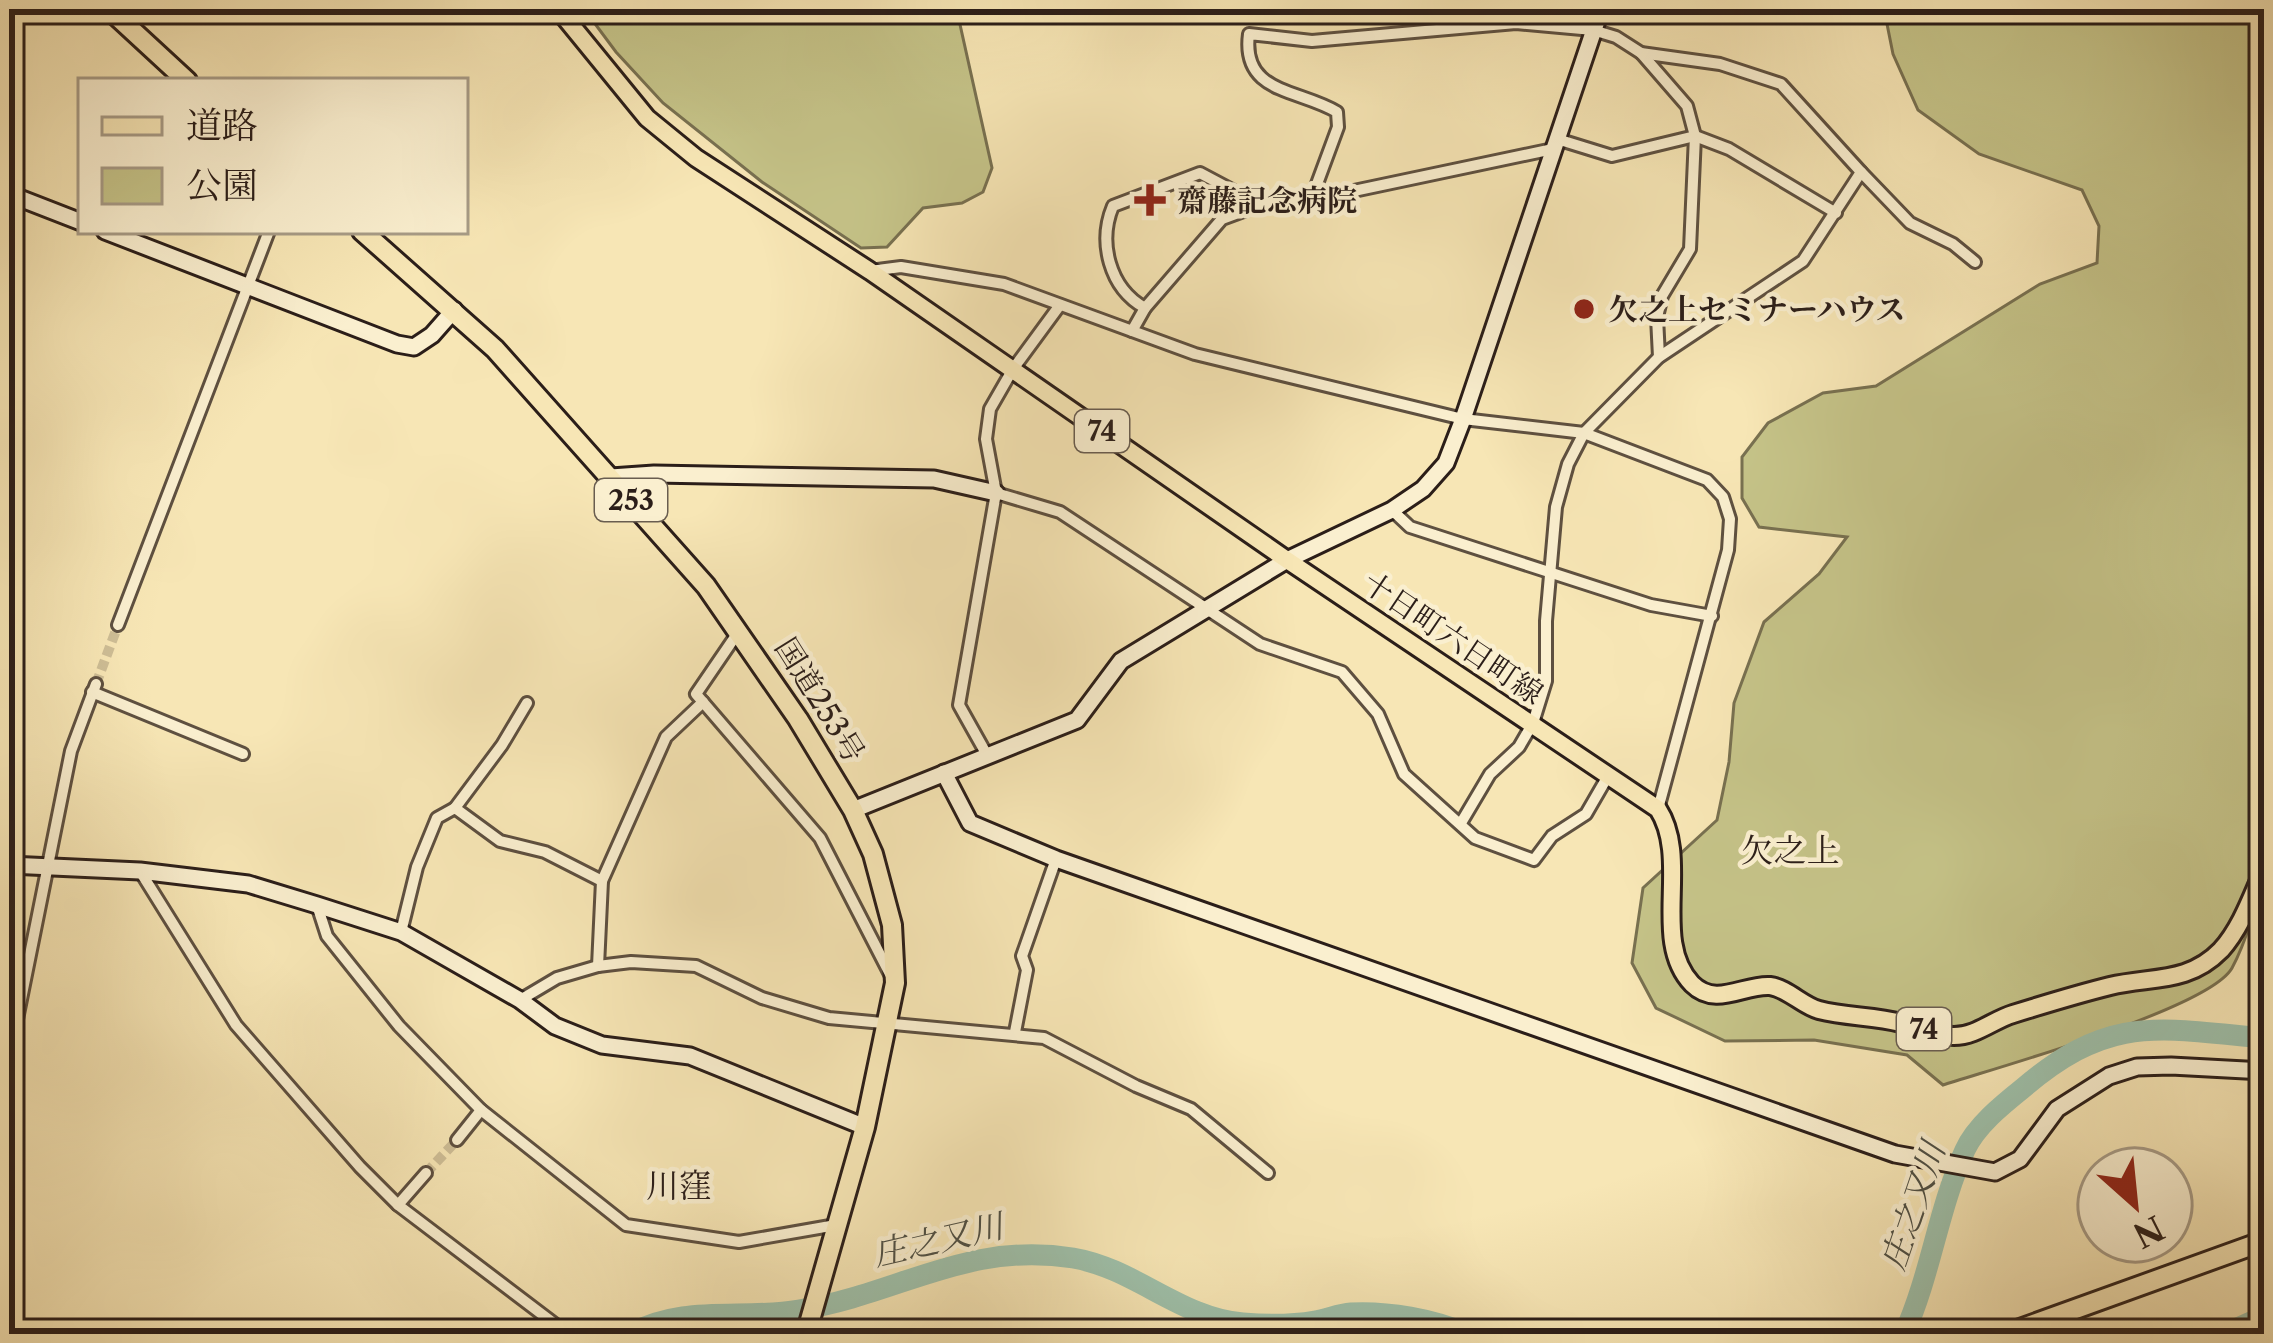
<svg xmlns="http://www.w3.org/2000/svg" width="2273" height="1343" font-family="'Libre Caslon Text','Noto Serif JP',serif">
	<rect width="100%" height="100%" fill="#f7e6b5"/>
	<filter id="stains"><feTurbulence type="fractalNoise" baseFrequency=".00167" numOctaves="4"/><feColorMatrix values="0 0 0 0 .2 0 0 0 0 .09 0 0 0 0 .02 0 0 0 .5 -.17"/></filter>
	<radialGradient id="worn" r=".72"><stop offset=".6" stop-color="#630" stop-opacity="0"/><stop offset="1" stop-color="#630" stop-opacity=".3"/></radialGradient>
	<!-- green -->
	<g fill="#c5c388" stroke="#787050" stroke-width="3">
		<path d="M584 9H963L959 20 992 168 983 192 962 203 923 208 887 247 861 248 762 182 663 103 616 52Z"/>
		<path d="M1884 9H2264V855C2243 887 2255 893 2249 925 2246 938 2238 957 2232 968 2209 1009 1995 1068 1943 1085L1907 1055 1814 1040 1725 1041 1656 1008 1632 963 1643 888 1717 820 1729 762 1734 703 1764 622 1819 574 1847 537 1759 527 1742 498V457L1768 423 1823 393 1876 386 2040 284 2097 263 2099 226 2082 190 1979 154 1918 110 1893 54Z"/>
	</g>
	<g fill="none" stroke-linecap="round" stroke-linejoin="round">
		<!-- river -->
		<g stroke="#9ec0aa" stroke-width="21">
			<path d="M630 1334C684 1304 742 1320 799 1310 900 1294 966 1241 1073 1258 1134 1268 1182 1319 1243 1323 1267 1325 1292 1325 1315 1321 1327 1319 1339 1314 1351 1313 1387 1311 1434 1319 1467 1334"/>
			<path d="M1904 1334C1931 1274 1938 1209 1965 1150 1976 1126 2002 1105 2022 1089 2110 1014 2156 1028 2264 1038"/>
			<path d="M2224 1334 2264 1316"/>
		</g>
		<!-- street-tunnel -->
		<g stroke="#cebe96" stroke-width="10" stroke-dasharray="10 5" stroke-linecap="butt">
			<path d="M96 684 118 625"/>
			<path d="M426 1173 457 1140"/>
		</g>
		<defs>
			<g id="street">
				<path d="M1641 53 1687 106 1695 136 1690 249 1662 296 1657 317 1659 357"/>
				<path d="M1557 139 1612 156 1695 136 1729 149 1836 213"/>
				<path d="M1861 172 1910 223 1953 244 1975 262"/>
				<path d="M1311 200 1338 127 1337 112C1299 89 1241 94 1249 34L1312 41 1516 23 1593 30 1616 37 1641 53 1720 64 1781 84 1861 172 1803 261 1659 357 1584 433 1568 464 1556 507 1546 621V681L1533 723 1519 747 1490 774 1461 823"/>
				<path d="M870 271 901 267 1004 284 1195 354 1463 419 1584 433 1707 480 1723 497 1730 519 1728 550 1658 809"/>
				<path d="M1145 308C1109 288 1098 242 1113 206L1200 173 1232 190 1239 212"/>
				<path d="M1132 331 1145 308 1222 219 1249 209 1311 200 1553 149"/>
				<path d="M996 493 1060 512 1260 644 1342 672 1378 714 1404 774 1475 838 1534 860 1552 836 1586 814 1608 776"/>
				<path d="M1392 510 1410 527 1651 605 1712 616"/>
				<path d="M118 625 269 231"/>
				<path d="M739 631 696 694 820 838 891 976"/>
				<path d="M92 692 243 754"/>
				<path d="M987 755 959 705 996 493 986 439 990 409 1013 369 1060 305"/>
				<path d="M455 808 502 745 527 703"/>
				<path d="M140 871 236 1025 360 1167 398 1205 568 1334"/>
				<path d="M317 905 327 936 399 1026 481 1110 626 1225 739 1242 836 1225"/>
				<path d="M401 932 417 867 437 818 455 808 500 841 545 852 602 881"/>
				<path d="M598 966 602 881 666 737 703 702"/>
				<path d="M520 1000 557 978 598 966 631 962 696 966 762 998 829 1018 1044 1038 1136 1086 1191 1109 1268 1173"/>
				<path d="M1015 1032 1027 970 1022 956 1056 859"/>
				<path d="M9 1059 71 751 96 684"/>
				<path d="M457 1140 481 1110"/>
				<path d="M398 1205 426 1173"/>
			</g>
			<g id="secondary">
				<path d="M9 194 81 222"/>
				<path d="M105 231 397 344 414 347 432 335 454 310"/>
				<path d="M611 477 654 474 934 479 996 493"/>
				<path d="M944 773 970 823 1056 859 1895 1154 1995 1172 2020 1159 2057 1109 2109 1076 2137 1067 2171 1066 2264 1071"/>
				<path d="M853 810 1077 720 1121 661 1287 560 1392 510 1423 489 1446 463 1463 419 1601 9"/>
				<path d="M9 865 140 871 248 884 317 905 401 932 520 1000 555 1026 602 1045 690 1056 865 1127"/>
			</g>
			<path id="primary" d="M558 9 647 118 696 158 870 271 1287 560 1658 809C1691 860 1650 940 1692 984 1716 1008 1744 984 1770 986 1787 988 1803 1006 1819 1010 1846 1017 1874 1016 1901 1023 1918 1027 1937 1036 1954 1036 1976 1036 1993 1020 2013 1014 2045 1004 2078 994 2110 986 2151 976 2188 984 2221 950 2241 928 2252 896 2264 869"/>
			<g id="highway">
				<path d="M109 9 187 81"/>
				<path d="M362 231 495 349 706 586 798 719 853 810 873 854 892 925 895 983 865 1127 806 1334"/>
				<path d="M2006 1334 2264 1241"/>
			</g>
		</defs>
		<!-- street casing -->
		<use href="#street" stroke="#5e5040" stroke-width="16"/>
		<!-- secondary casing -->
		<use href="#secondary" stroke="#2b1e19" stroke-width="21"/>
		<!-- primary casing -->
		<use href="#primary" stroke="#2b1e19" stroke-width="22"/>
		<!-- highway casing -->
		<use href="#highway" stroke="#2b1e19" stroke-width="24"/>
		<!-- street -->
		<use href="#street" stroke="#faefcf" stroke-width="10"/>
		<!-- secondary -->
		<use href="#secondary" stroke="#faefcf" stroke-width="15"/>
		<!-- primary -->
		<use href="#primary" stroke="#f7e6b5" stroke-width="16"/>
		<!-- highway -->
		<use href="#highway" stroke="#f7e6b5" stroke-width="18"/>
	</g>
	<!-- markers -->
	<g fill="#8f2418" stroke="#faefcf" stroke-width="4.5">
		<path d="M1144 182h12v12h12v12h-12v12h-12v-12h-12v-12h12z"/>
		<circle cx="1584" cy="309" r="12"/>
	</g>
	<g text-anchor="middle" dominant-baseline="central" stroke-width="9" stroke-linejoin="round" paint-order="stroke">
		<!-- shield labels -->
		<g fill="#faefcf" stroke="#695d50" stroke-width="3">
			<rect x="1075" y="410" width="54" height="42" rx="9"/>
			<rect x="595" y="479" width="72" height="42" rx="9"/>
			<rect x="1897" y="1008" width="54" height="42" rx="9"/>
		</g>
		<g font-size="27" font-weight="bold" fill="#2b1e19">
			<text x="1102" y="431">74</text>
			<text x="631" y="500">253</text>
			<text x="1924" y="1029">74</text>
		</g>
		<!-- poi labels -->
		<g font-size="30" font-weight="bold" fill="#2b1e19" stroke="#faefcf" text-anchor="start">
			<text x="1177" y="200">齋藤記念病院</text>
			<text x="1608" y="309">欠之上セミナーハウス</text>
		</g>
		<!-- street labels -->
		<g font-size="30" fill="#2b1e19" stroke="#faefcf">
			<text transform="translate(1453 638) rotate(34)">十日町六日町線</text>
			<text transform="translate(820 700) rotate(58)">国道253号</text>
		</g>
		<!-- neighbourhood labels -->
		<g font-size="33" fill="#2b1e19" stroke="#faefcf">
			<text x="1790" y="850">欠之上</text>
			<text x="679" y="1185">川窪</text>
		</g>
		<!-- water labels -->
		<g font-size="33" font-style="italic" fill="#4e4f44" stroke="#faefcf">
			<text transform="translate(1913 1206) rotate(-71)">庄之又川</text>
			<text transform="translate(938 1240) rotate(-13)">庄之又川</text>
		</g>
	</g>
	<!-- margin -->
	<rect width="2273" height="1343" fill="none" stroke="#f7e6b5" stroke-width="48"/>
	<rect x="12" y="12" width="2249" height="1319" fill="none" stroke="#2b1e19" stroke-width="6"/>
	<rect x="24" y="24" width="2225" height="1295" fill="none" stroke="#2b1e19" stroke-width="3"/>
	<!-- legend -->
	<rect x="78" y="78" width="390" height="156" fill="#faefcf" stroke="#a79b86" stroke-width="3"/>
	<rect x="102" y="117" width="60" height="18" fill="#f7e6b5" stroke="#a79b86" stroke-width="3"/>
	<text x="186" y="138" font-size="36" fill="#2b1e19">道路</text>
	<rect x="102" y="168" width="60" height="36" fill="#c5c388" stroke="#a79b86" stroke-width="3"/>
	<text x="186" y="198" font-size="36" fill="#2b1e19">公園</text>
	<!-- north arrow -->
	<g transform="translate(2135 1205) rotate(153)"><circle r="57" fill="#faefcf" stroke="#a79b86" stroke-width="3"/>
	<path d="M0-9L21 45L0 30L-21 45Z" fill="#8f2418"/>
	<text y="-18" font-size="33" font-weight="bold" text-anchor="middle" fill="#2b1e19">N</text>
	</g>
	<rect width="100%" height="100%" filter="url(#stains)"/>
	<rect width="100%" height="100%" fill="url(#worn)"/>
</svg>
